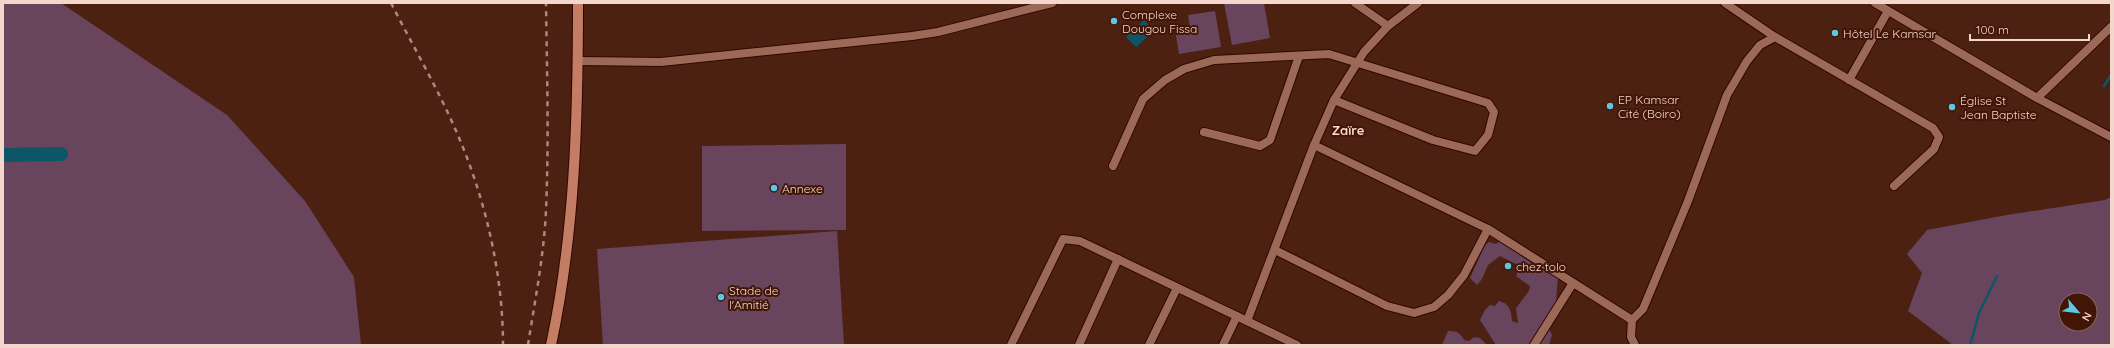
<svg xmlns="http://www.w3.org/2000/svg" width="2114" height="348" font-family="Quicksand,sans-serif">
	<rect width="100%" height="100%" fill="#4c2112"/>
	<!-- green -->
	<g fill="#68455d" fill-rule="evenodd">
		<path d="M3 3H61L227 115 305 201 354 277 361 345H3Z"/>
		<path d="M1224 3H1264L1270 38 1232 45Z"/>
		<path d="M1215 11 1221 47 1179 54 1175 30 1190 27 1188 15Z"/>
		<path d="M846 144V230L702 231V146Z"/>
		<path d="M2111 197V345H1953L1908 311 1922 273 1907 254 1927 230 2007 215 2105 200ZM2066 300H2090V324H2066Z"/>
		<path d="M837 231 844 345H603L597 249Z"/>
		<path d="M1500 241 1540 269 1552 272 1558 277 1556 302 1561 306 1560 312 1548 327 1552 335 1549 345H1496L1480 320 1485 310 1490 305 1495 306 1499 301C1510 304 1511 310 1512 321L1518 323 1516 308 1529 291 1530 286 1516 276 1520 266 1500 256 1488 265 1482 279 1477 285 1470 278 1485 245 1489 242 1496 244Z"/>
		<path d="M1448 331C1456 331 1460 332 1464 340L1469 341 1474 337 1480 338 1487 345H1442Z"/>
	</g>
	<!-- water -->
	<path fill="#0d5667" d="M1144 20 1154 31 1136 47 1126 37Z"/>
	<g fill="none" stroke-linecap="round" stroke-linejoin="round">
		<!-- stream -->
		<g stroke="#0d5667" stroke-width="2.5">
			<path d="M2104 86 2111 75"/>
			<path d="M1970 345 1979 313 1997 276"/>
		</g>
		<!-- river -->
		<path stroke="#0d5667" stroke-width="14" d="M3 155 61 154"/>
		<defs>
			<g id="street">
				<path d="M1355 3 1388 26"/>
				<path d="M1725 3 1775 37 1933 128 1939 137 1934 149 1894 186"/>
				<path d="M1875 3 2037 98 2111 137"/>
				<path d="M578 61 661 62 912 36 938 32 1052 3"/>
				<path d="M1849 80 1888 11"/>
				<path d="M2037 98 2111 27"/>
				<path d="M1204 132 1260 146 1270 140 1299 56"/>
				<path d="M1314 145 1488 229 1632 320 1643 309 1688 201 1727 95 1747 61 1760 45 1775 37"/>
				<path d="M1113 166 1143 99 1165 80 1184 69 1214 60 1329 54 1488 103 1494 112 1488 135 1475 151 1433 140 1334 100"/>
				<path d="M1275 250 1387 306 1414 313 1434 307 1448 295 1464 275 1488 229"/>
				<path d="M1632 320 1631 337 1635 345"/>
				<path d="M1247 321 1314 145 1334 100 1364 52 1388 26 1418 3"/>
				<path d="M1011 345 1063 239 1080 241 1297 345"/>
				<path d="M1079 345 1118 259"/>
				<path d="M1149 345 1177 288"/>
				<path d="M1223 345 1237 316"/>
				<path d="M1534 345 1573 283"/>
			</g>
			<path id="primary" d="M551 345C575 233 578 117 578 3"/>
		</defs>
		<!-- street casing -->
		<use href="#street" stroke="#300700" stroke-width="10"/>
		<!-- primary casing -->
		<use href="#primary" stroke="#300700" stroke-width="12"/>
		<!-- street -->
		<use href="#street" stroke="#9c6958" stroke-width="8"/>
		<!-- primary -->
		<use href="#primary" stroke="#c57c64" stroke-width="10"/>
		<!-- rail -->
		<g stroke="#ac897d" stroke-width="2.5" stroke-dasharray="5 5" stroke-linecap="butt">
			<path d="M391 3C413 46 438 89 457 133 485 198 503 273 503 345"/>
			<path d="M528 345C535 300 544 255 546 210 549 141 547 72 546 3"/>
		</g>
	</g>
	<!-- markers -->
	<g fill="#5bc8e6" stroke="#411607" stroke-width="1.5">
		<circle cx="1114" cy="21" r="4"/>
		<circle cx="1835" cy="33" r="4"/>
		<circle cx="1610" cy="106" r="4"/>
		<circle cx="1952" cy="107" r="4"/>
		<circle cx="774" cy="188" r="4"/>
		<circle cx="1508" cy="266" r="4"/>
		<circle cx="721" cy="297" r="4"/>
	</g>
	<g text-anchor="middle" dominant-baseline="central" stroke-width="4" stroke-linejoin="round" paint-order="stroke">
		<!-- poi labels -->
		<g font-size="12" fill="#f3d6cc" stroke="#411607" text-anchor="start">
			<text x="1122" y="14">Complexe<tspan x="1122" dy="14">Dougou Fissa</tspan></text>
			<text x="1843" y="33">Hôtel Le Kamsar</text>
			<text x="1618" y="99">EP Kamsar<tspan x="1618" dy="14">Cité (Boiro)</tspan></text>
			<text x="1960" y="100">Église St<tspan x="1960" dy="14">Jean Baptiste</tspan></text>
			<text x="782" y="188">Annexe</text>
			<text x="1516" y="266">chez tolo</text>
			<text x="729" y="290">Stade de<tspan x="729" dy="14">l'Amitié</tspan></text>
		</g>
		<!-- neighbourhood labels -->
		<g font-size="13" font-weight="bold" fill="#fcd9ce" stroke="#411607">
			<text x="1348" y="130">Zaïre</text>
		</g>
	</g>
	<!-- border -->
	<rect width="2114" height="348" fill="none" stroke="#f3d6cc" stroke-width="8"/>
	<!-- north arrow -->
	<g transform="translate(2078 312) rotate(118)"><circle r="19" fill="#411607" stroke="#886356"/>
	<path d="M0-3L7 15L0 10L-7 15Z" fill="#5bc8e6"/>
	<text y="-6" font-size="11" font-weight="bold" text-anchor="middle" fill="#f3d6cc">N</text>
	</g>
	<!-- scale -->
	<path d="M1970 34v6h119v-6" fill="none" stroke="#f3d6cc" stroke-width="2"/>
	<text x="1976" y="34" font-size="12" fill="#f3d6cc" stroke="#411607" stroke-width="3" paint-order="stroke">100 m</text>
</svg>
